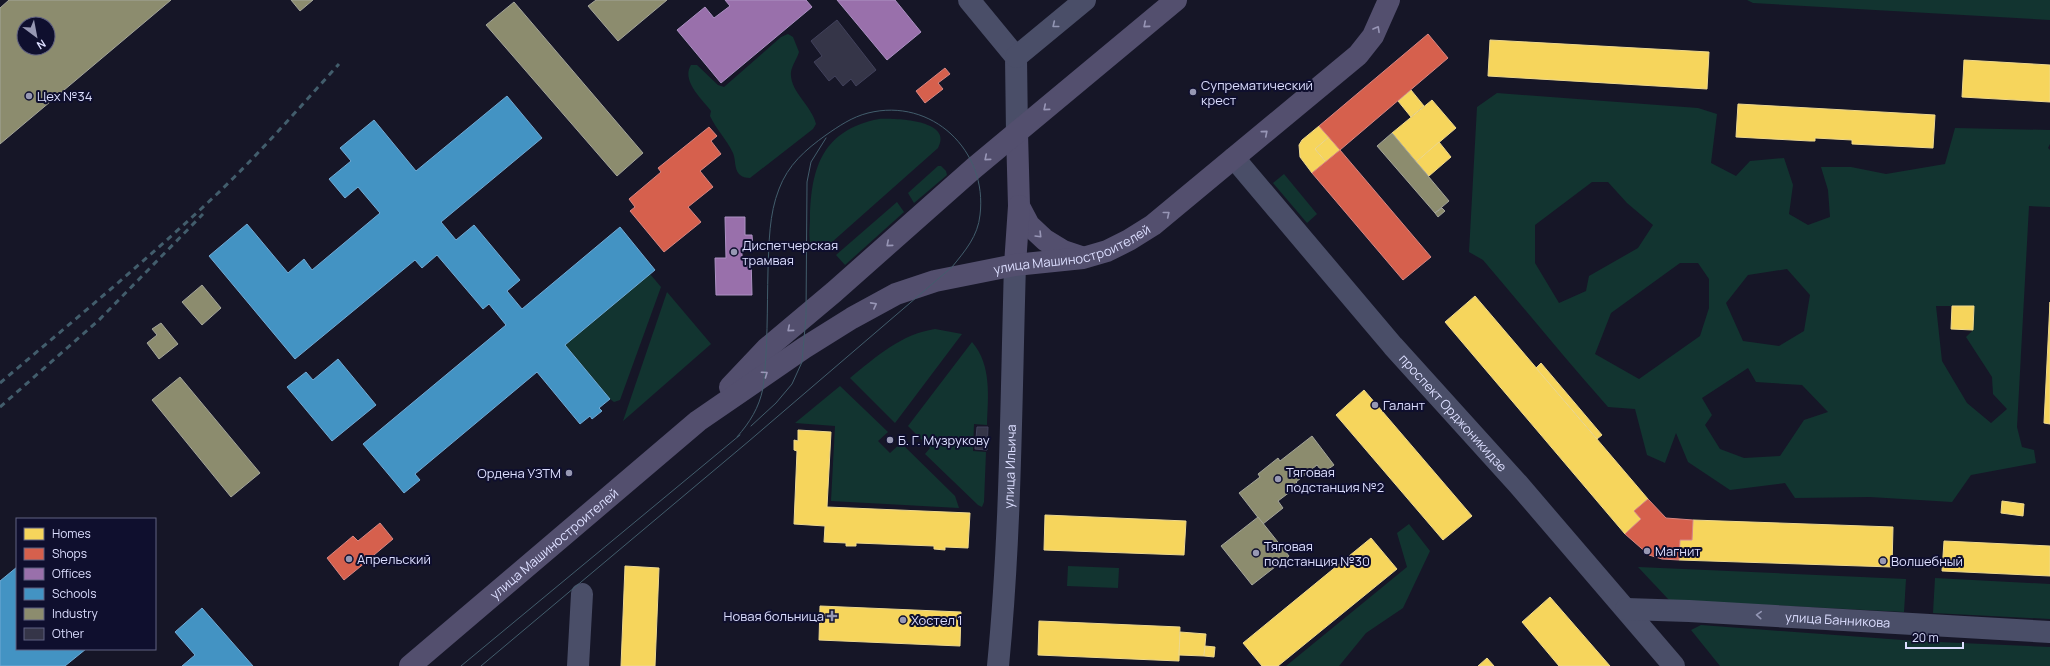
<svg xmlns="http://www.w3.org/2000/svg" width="2050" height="666" font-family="Manrope,sans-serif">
	<rect width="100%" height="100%" fill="#161627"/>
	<!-- green -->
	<g fill="#123430" fill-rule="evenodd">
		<path d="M1747 0H2050V20L1753 3Z"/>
		<path d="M788 34 793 37 799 52C797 59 792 65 791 72 789 91 812 106 816 124L813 129 750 178C746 178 742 177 739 174 734 168 736 160 733 153 727 140 716 129 710 116L711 111C702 99 681 81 691 65H697L718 85 724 87 781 37Z"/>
		<path d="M1497 93 1698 108 1717 114 1711 163 1736 176 1750 161 1784 158 1793 185 1789 214 1808 225 1830 217 1828 190 1821 167H1851L1886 174 1945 164 1955 128 2050 130V144L2048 148 2050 150V207L2029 206 2017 427 2022 447 2034 450 2036 463 1971 475 1952 502 1870 497 1795 498 1785 483 1730 490 1688 462 1676 433 1665 463 1647 455 1635 409 1608 407C1565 359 1525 309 1483 260L1469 252 1477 107ZM1592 182H1608L1627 203 1653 225 1638 248 1589 276 1586 291 1559 303 1535 263V225ZM1680 263H1698L1709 279V308L1700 336 1639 379 1595 354 1611 313ZM1787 269 1810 295 1804 331 1779 346 1743 341 1726 303 1748 275ZM1936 306H1974L1973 330 1966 337 1992 377 1993 394 2007 409 1991 423 1967 403 1942 361ZM1748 368 1756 382 1802 385 1828 412 1804 420 1780 456 1744 458 1720 449 1705 425 1712 415 1702 398Z"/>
		<path d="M879 119C895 118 954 120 938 148L823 250 814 251C807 242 810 229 810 218 811 167 823 130 879 119Z"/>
		<path d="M938 166H941L946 171 947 175 914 203 908 193Z"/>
		<path d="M1284 174 1317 214 1307 223 1273 183Z"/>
		<path d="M897 202 904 212 845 265 836 255Z"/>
		<path d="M650 274 661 287 620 400 614 402 610 399 565 345Z"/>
		<path d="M667 292 711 344 623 421Z"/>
		<path d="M935 329 962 334 895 423 850 378C876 357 901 334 935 329Z"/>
		<path d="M972 342C992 365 988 397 987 425L974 424 973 451 986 452 984 502 982 507 978 505 925 454 930 448 908 426Z"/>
		<path d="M840 386 888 432 878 441 890 453 901 443 955 496 959 508 831 501 835 426 795 423Z"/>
		<path d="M1409 524 1430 551 1403 608 1366 633 1339 666H1286L1407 567 1397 533Z"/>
		<path d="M1068 566 1119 568 1118 588 1067 586Z"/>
		<path d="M1638 567 1906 579 1904 612 1669 600Z"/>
		<path d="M1935 578 2050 584V619L1933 613Z"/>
		<path d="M1701 625 1916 641 2050 647V666H1720L1691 630Z"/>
	</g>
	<!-- homes -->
	<g fill="#f6d55c" stroke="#eed88d">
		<path d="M1490 40 1709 52 1707 89 1488 76Z"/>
		<path d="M1964 60 2050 65V102L1962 97Z"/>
		<path d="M1411 90 1424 106 1411 117 1398 101Z"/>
		<path d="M1432 100 1456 128 1416 162 1392 133Z"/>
		<path d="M1738 104 1935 115 1933 148 1852 144V140L1815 138V141H1810L1736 137Z"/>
		<path d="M1319 126 1329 137 1315 149 1326 162 1312 173 1300 157 1299 145 1302 140Z"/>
		<path d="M1329 137 1340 150 1326 162 1315 149Z"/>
		<path d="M1439 142 1451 157 1429 176 1416 162Z"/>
		<path d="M1475 296 1648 499 1634 511 1641 519 1625 534 1445 322Z"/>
		<path d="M2050 302V424L2044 423Z"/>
		<path d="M1952 306H1974L1973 330 1951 329Z"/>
		<path d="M1541 363 1602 435 1597 439 1536 368Z"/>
		<path d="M1364 390 1472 516 1443 540 1336 415Z"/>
		<path d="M798 430 831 432 827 507 970 513 968 548 945 547V550L934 549V546L856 543V546H846V543L824 542 825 526 794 524 797 451 794 450V440L798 441Z"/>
		<path d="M2002 501 2024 504 2023 516 2001 513Z"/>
		<path d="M1045 515 1186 521 1184 555 1044 550Z"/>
		<path d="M1693 520 1893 527 1892 567 1679 560 1680 540H1692Z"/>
		<path d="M1371 538 1397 569 1278 666H1262L1243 643Z"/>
		<path d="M1944 541 2050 546V576L1942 571Z"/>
		<path d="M625 566 659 568 655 666H621Z"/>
		<path d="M1550 597 1610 666H1559L1522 622Z"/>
		<path d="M820 606 961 612 960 646 819 640Z"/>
		<path d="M1039 621 1180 627 1179 661 1038 655Z"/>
		<path d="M1180 632 1206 634 1204 656 1179 655Z"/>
		<path d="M1205 646 1215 647 1214 657 1204 656Z"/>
		<path d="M1487 658 1494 666H1478Z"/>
	</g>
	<!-- shops -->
	<g fill="#d6604d" stroke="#d88682">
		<path d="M1428 34 1448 58 1340 150 1319 126Z"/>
		<path d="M945 68 950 74 938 83 943 89 925 103 916 91Z"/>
		<path d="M709 127 717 136 711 141 721 154 700 171 713 187 688 207 701 222 664 252 630 211 635 207 629 199 661 172 658 168Z"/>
		<path d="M1340 150 1431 257 1403 280 1312 173Z"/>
		<path d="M1648 499 1666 518 1693 520 1692 540H1680L1679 560 1662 559 1649 555 1625 534 1641 519 1634 511Z"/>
		<path d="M380 523 393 539 374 555 376 558 368 565 366 562 344 580 327 558 353 536 358 541Z"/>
	</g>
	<!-- offices -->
	<g fill="#9970ab" stroke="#ad91c4">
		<path d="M725 0H806L812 7 721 83 677 30 705 7 714 18 730 6Z"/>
		<path d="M837 0H895L921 32 887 60Z"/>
		<path d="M725 217H745V235H752L753 248H742V257H751L752 295H716L715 258H726Z"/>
	</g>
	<!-- schools -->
	<g fill="#4393c3" stroke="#71aad5">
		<path d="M507 96 542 138 441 222 456 240 474 225 520 280 507 291 522 309 620 227 655 270 565 345 610 399 599 408 602 411 592 419 590 416 580 424 537 372 415 474 420 480 404 493 363 444 506 325 489 304 483 309 437 255 422 268 415 260 295 359 209 256 247 224 288 273 304 259 312 270 380 213 358 187 345 198 329 179 351 161 340 148 374 120 416 171Z"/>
		<path d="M338 359 376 405 332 441 287 387 306 372 313 380Z"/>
		<path d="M17 567V649H86L65 666H0V581Z"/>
		<path d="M202 608 246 658 253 666H182L195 655 175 632Z"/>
	</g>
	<!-- industry -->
	<g fill="#8c8c6e" stroke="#a4a59a" fill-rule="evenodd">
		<path d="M9 0H171L0 144V8ZM24 24H48V48H24Z"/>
		<path d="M291 0H313L300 11Z"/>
		<path d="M596 0H667L618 41 588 6Z"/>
		<path d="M514 2 643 153 617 176 486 25Z"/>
		<path d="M1392 133 1449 201 1435 213 1377 146Z"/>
		<path d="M1442 208 1445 211 1438 217 1435 213Z"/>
		<path d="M202 285 221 308 202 325 182 302Z"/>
		<path d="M161 323 178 344 159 359 147 343 157 335 152 329Z"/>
		<path d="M180 377 260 473 231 497 152 400Z"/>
		<path d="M1312 436 1334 465 1323 473 1317 465 1296 482 1299 485 1278 501 1283 508 1263 524 1239 493 1260 477 1258 474 1278 458 1280 461Z"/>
		<path d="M1258 517 1289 556 1252 585 1221 546Z"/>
	</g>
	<!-- building -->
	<g fill="#353548" stroke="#41415b">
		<path d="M837 20 876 70 856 86 851 79 843 86 835 76 829 81 814 62 822 56 811 41Z"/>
		<path d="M977 427H988L987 450 975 449Z"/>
	</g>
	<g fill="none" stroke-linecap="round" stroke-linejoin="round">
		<!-- minor -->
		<g stroke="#4a4e68" stroke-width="22">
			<path d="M969 0 1016 57 1017 133"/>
			<path d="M1016 57 1085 0"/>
			<path id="s1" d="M1234 158 1393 346 1518 484 1674 666"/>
			<path id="s2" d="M1626 609 1689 611 2050 632"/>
			<path d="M578 666 582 594"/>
			<path id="s3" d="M998 666C1011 533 1011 399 1015 265"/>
		</g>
		<!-- major -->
		<g stroke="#534f6e" stroke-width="22">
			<path d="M1017 133 1019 206 1029 225 1045 240 1063 251 1081 257"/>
			<path d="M1015 265 1019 206"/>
			<path d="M730 387 766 349 834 292 974 168 1176 0"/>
			<path id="s4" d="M410 666 698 421 804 348 852 318 896 294 935 281 1015 265 1083 258 1107 251 1129 240 1153 225 1358 55 1373 36 1389 0"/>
		</g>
		<!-- tram -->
		<g stroke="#425d6c" stroke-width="1">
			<path d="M751 426 776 403 792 384 802 362 806 316 807 182 811 162 826 138"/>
			<path d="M461 666 740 435"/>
			<path d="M481 666 749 441 952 267C965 251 978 236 980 215 988 151 932 97 868 113 852 117 839 126 826 135 805 150 788 165 779 189 769 214 769 243 768 270 767 309 768 348 763 388 759 408 750 422 737 437"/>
		</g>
		<!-- rail -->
		<g stroke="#425d6c" stroke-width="3" stroke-dasharray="6 5" stroke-linecap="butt">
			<path d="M0 383C73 321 147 260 217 194 260 153 299 108 339 64"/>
			<path d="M0 407 99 320 203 214"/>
		</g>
	</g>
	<!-- one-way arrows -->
	<defs><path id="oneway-chevron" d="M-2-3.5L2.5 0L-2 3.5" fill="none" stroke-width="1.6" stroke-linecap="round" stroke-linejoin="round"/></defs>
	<g stroke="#9396b4">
		<use href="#oneway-chevron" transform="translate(1055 25) rotate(141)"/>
		<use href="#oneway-chevron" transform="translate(1759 615) rotate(-176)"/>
	</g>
	<g stroke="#9896b6">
		<use href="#oneway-chevron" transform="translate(1146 25) rotate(140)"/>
		<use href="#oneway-chevron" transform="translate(1377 29) rotate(-61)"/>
		<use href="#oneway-chevron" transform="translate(1046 108) rotate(140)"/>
		<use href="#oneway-chevron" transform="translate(1265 133) rotate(-40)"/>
		<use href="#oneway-chevron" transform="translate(987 158) rotate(140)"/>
		<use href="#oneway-chevron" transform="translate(1167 214) rotate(-39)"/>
		<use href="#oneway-chevron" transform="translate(1039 235) rotate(45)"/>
		<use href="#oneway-chevron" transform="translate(889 244) rotate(139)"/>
		<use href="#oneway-chevron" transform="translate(874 305) rotate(-28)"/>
		<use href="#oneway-chevron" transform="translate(790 329) rotate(140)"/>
		<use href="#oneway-chevron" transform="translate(765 374) rotate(-35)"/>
	</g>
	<!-- markers -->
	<g fill="#9798b3" stroke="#0f0f2e" stroke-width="1.5">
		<circle cx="1193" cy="92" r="4"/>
		<circle cx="29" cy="96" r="4"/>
		<circle cx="734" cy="252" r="4"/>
		<circle cx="1375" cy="405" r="4"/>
		<circle cx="890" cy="440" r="4"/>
		<circle cx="569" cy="473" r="4"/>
		<circle cx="1278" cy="479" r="4"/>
		<circle cx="1647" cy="551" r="4"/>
		<circle cx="1256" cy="553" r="4"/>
		<circle cx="349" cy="559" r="4"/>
		<circle cx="1883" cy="561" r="4"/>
		<path d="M830 610h4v4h4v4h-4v4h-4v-4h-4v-4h4z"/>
		<circle cx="903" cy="620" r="4"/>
	</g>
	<g text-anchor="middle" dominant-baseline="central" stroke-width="4" stroke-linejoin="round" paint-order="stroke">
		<!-- poi labels -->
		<g font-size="13" fill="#dcdeff" stroke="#0f0f2e" text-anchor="start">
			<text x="1201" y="85">Супрематический<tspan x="1201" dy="15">крест</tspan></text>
			<text x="37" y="96">Цех №34</text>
			<text x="742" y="245">Диспетчерская<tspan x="742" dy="15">трамвая</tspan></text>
			<text x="1383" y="405">Галант</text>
			<text x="898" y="440">Б. Г. Музрукову</text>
			<text x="1286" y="472">Тяговая<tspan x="1286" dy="15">подстанция №2</tspan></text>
			<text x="561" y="473" text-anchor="end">Ордена УЗТМ</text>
			<text x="1264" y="546">Тяговая<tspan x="1264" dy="15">подстанция №30</tspan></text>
			<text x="1655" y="551">Магнит</text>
			<text x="357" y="559">Апрельский</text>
			<text x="1891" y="561">Волшебный</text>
			<text x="824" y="616" text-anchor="end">Новая больница</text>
			<text x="911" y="620">Хостел 1</text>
		</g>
		<!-- street labels -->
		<g font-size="13" fill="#dcdeff" stroke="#0f0f2e">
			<text stroke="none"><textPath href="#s4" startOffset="796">улица Машиностроителей</textPath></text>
			<text stroke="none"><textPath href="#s1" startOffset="336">проспект Орджоникидзе</textPath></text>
			<text stroke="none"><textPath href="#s3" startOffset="200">улица Ильича</textPath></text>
			<text stroke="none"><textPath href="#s4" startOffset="189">улица Машиностроителей</textPath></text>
			<text stroke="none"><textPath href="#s2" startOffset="212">улица Банникова</textPath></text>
		</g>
	</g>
	<!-- legend -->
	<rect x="16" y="518" width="140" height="132" fill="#0f0f2e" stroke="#616282"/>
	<rect x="24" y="528" width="20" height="12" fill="#f6d55c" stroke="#616282"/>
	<text x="52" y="538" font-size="12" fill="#dcdeff">Homes</text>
	<rect x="24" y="548" width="20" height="12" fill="#d6604d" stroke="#616282"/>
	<text x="52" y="558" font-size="12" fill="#dcdeff">Shops</text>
	<rect x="24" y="568" width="20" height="12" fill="#9970ab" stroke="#616282"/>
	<text x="52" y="578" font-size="12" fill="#dcdeff">Offices</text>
	<rect x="24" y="588" width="20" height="12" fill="#4393c3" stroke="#616282"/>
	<text x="52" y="598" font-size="12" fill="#dcdeff">Schools</text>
	<rect x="24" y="608" width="20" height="12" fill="#8c8c6e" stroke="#616282"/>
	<text x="52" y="618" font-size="12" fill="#dcdeff">Industry</text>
	<rect x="24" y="628" width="20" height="12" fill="#353548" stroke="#616282"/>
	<text x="52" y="638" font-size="12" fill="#dcdeff">Other</text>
	<!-- north arrow -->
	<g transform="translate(36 36) rotate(148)"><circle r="19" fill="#0f0f2e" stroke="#616282"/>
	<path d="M0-3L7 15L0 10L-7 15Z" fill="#9798b3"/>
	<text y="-6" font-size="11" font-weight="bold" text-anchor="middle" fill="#dcdeff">N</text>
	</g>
	<!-- scale -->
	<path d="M1906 642v6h57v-6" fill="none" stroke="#dcdeff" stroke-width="2"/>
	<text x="1912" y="642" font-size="12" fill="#dcdeff" stroke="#0f0f2e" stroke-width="3" paint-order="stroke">20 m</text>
</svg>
